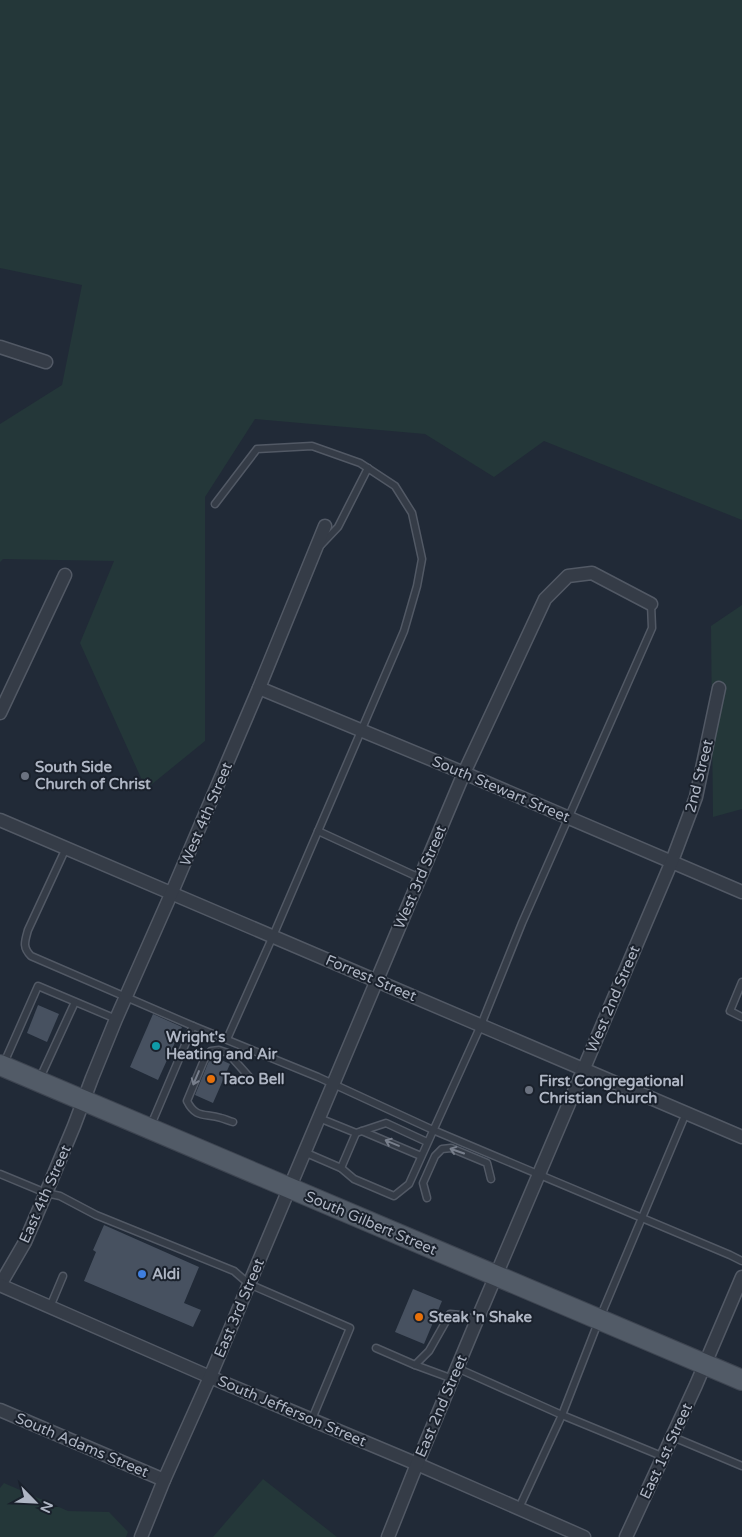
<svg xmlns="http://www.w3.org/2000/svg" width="742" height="1537" font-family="'Varela Round',sans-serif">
	<rect width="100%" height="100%" fill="#212a37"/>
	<!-- green -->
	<g fill="#243739">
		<path d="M0 0H742V520L544 441 494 477 425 434 255 419 205 497V741L146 789 80 643 114 561 3 559 0 562V424L62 385 82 285 0 268Z"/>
		<path d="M742 605V809L713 817 711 626Z"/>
		<path d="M263 1479 337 1537H213Z"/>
		<path d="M4 1483 68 1511 109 1512 128 1532 126 1537H0V1488Z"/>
	</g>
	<!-- building -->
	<g fill="#475160">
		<path d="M38 1005 59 1014 47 1042 27 1033Z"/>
		<path d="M153 1014 182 1027 158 1080 130 1067Z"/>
		<path d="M213 1056 230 1064 213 1103 195 1095 208 1063Z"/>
		<path d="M104 1225 199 1267 184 1303 201 1310 193 1327 84 1281 96 1252 93 1250Z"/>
		<path d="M413 1289 442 1301 424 1344 395 1332Z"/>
	</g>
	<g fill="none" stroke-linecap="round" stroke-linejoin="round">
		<defs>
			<g id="service">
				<path d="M215 504 257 449 312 446 360 463 395 486 412 513 422 559 417 586 404 631 273 936 227 1039"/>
				<path d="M321 545 338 527 368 468"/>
				<path d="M318 831 420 878"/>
				<path d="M66 848 28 930C25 941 22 947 31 956L193 1026 318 1077 433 1130 730 1255 742 1261"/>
				<path d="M742 982 730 1011 742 1017"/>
				<path d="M4 1063 38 986 116 1019"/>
				<path d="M40 1078 75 1002"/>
				<path d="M319 1118 356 1133 341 1168"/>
				<path d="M233 1122C229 1121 225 1119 221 1118 205 1113 196 1119 187 1101L204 1060 211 1051 219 1050 228 1053 251 1079"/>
				<path d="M151 1125 193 1026"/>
				<path d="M362 1131 421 1156"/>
				<path d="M356 1133 386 1123 427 1142"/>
				<path d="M304 1152 341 1168 354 1179 394 1196 409 1184 481 1025 522 923 652 628 651 604"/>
				<path d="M0 1174 46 1193 60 1196 96 1215 234 1271 249 1284 350 1328 312 1419"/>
				<path d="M427 1198 423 1183 435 1156 442 1149 451 1148 487 1163 491 1179"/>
				<path d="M50 1307 63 1276"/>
				<path d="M376 1348 415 1365 453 1379"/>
				<path d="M415 1365 429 1351 450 1314 461 1315 477 1320"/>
				<path d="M457 1368 562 1415 664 1457"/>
				<path d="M673 1437 742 1466"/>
				<path d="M519 1508 562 1415 599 1320 686 1113"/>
			</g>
			<g id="minor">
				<path d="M0 347 46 362"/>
				<path d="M259 688 464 773 742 892"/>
				<path d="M0 713 65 575"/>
				<path d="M0 820 742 1137"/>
				<path d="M0 1285 25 1242 46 1193 74 1126 92 1078 116 1019 172 892 259 688 325 526"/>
				<path d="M0 1285 210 1377 417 1464 584 1537"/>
				<path d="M0 1410 164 1480"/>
				<path d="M141 1537 164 1480 210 1377 464 773 545 599 568 576 592 573 651 604"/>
				<path d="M388 1537 417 1464 477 1320 672 861 696 797 719 688"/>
				<path d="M626 1537 696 1385 742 1277"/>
			</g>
			<path id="primary" d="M0 1065 742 1380"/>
		</defs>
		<!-- service casing -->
		<use href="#service" stroke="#525965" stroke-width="9"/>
		<!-- minor casing -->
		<use href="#minor" stroke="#525965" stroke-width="15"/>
		<!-- primary casing -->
		<use href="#primary" stroke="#3e4551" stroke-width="22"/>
		<!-- service -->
		<use href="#service" stroke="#353c47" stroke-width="6"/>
		<!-- minor -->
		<use href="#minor" stroke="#353c47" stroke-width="12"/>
		<!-- primary -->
		<use href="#primary" stroke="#525b67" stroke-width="20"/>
	</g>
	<!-- one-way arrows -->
	<defs><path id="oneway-shaft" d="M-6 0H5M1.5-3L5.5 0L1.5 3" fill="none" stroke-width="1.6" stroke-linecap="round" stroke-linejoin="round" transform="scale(1.25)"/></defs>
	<g stroke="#787f8c">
		<use href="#oneway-shaft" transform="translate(196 1078) rotate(113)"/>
		<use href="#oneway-shaft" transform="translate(392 1143) rotate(-157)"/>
		<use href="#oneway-shaft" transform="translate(457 1151) rotate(-161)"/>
	</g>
	<!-- markers -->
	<g fill="#6b7280" stroke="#1a212c" stroke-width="2">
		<circle cx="25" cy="776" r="5"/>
		<circle cx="529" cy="1090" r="5"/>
	</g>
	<circle fill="#0f9aa8" stroke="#1a212c" stroke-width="2" cx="156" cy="1046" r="5"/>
	<g fill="#e8710a" stroke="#1a212c" stroke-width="2">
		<circle cx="211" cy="1079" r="5"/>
		<circle cx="419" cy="1317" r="5"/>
	</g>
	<circle fill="#3f7fe0" stroke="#1a212c" stroke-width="2" cx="142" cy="1274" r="5"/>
	<g text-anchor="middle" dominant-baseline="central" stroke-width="4" stroke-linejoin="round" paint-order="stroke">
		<!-- poi labels -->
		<g font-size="15" font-weight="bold" fill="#afb6c4" stroke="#1a212c" text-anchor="start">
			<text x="35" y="767">South Side<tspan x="35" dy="17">Church of Christ</tspan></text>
			<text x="166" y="1037">Wright's<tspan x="166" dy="17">Heating and Air</tspan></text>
			<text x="221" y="1079">Taco Bell</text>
			<text x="539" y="1081">First Congregational<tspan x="539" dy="17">Christian Church</tspan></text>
			<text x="152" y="1274">Aldi</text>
			<text x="429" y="1317">Steak 'n Shake</text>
		</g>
		<!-- street labels -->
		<g font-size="15" fill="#afb6c4" stroke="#1a212c">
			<text transform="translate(699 776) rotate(-76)">2nd Street</text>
			<text transform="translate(501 789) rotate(23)">South Stewart Street</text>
			<text transform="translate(206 814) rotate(-67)">West 4th Street</text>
			<text transform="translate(420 877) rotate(-67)">West 3rd Street</text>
			<text transform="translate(371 978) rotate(23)">Forrest Street</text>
			<text transform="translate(613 999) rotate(-67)">West 2nd Street</text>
			<text transform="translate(45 1194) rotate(-66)">East 4th Street</text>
			<text transform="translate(371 1223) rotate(23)">South Gilbert Street</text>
			<text transform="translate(239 1308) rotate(-67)">East 3rd Street</text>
			<text transform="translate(441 1406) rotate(-67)">East 2nd Street</text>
			<text transform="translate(292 1411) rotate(23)">South Jefferson Street</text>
			<text transform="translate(82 1445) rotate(23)">South Adams Street</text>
			<text transform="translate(666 1451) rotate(-65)">East 1st Street</text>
		</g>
	</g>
	<!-- north arrow -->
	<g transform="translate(35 1502) rotate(114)" stroke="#1a212c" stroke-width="4" paint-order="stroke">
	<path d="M0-4L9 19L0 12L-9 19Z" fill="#afb6c4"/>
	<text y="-8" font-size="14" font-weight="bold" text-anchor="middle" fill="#afb6c4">N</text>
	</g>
</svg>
